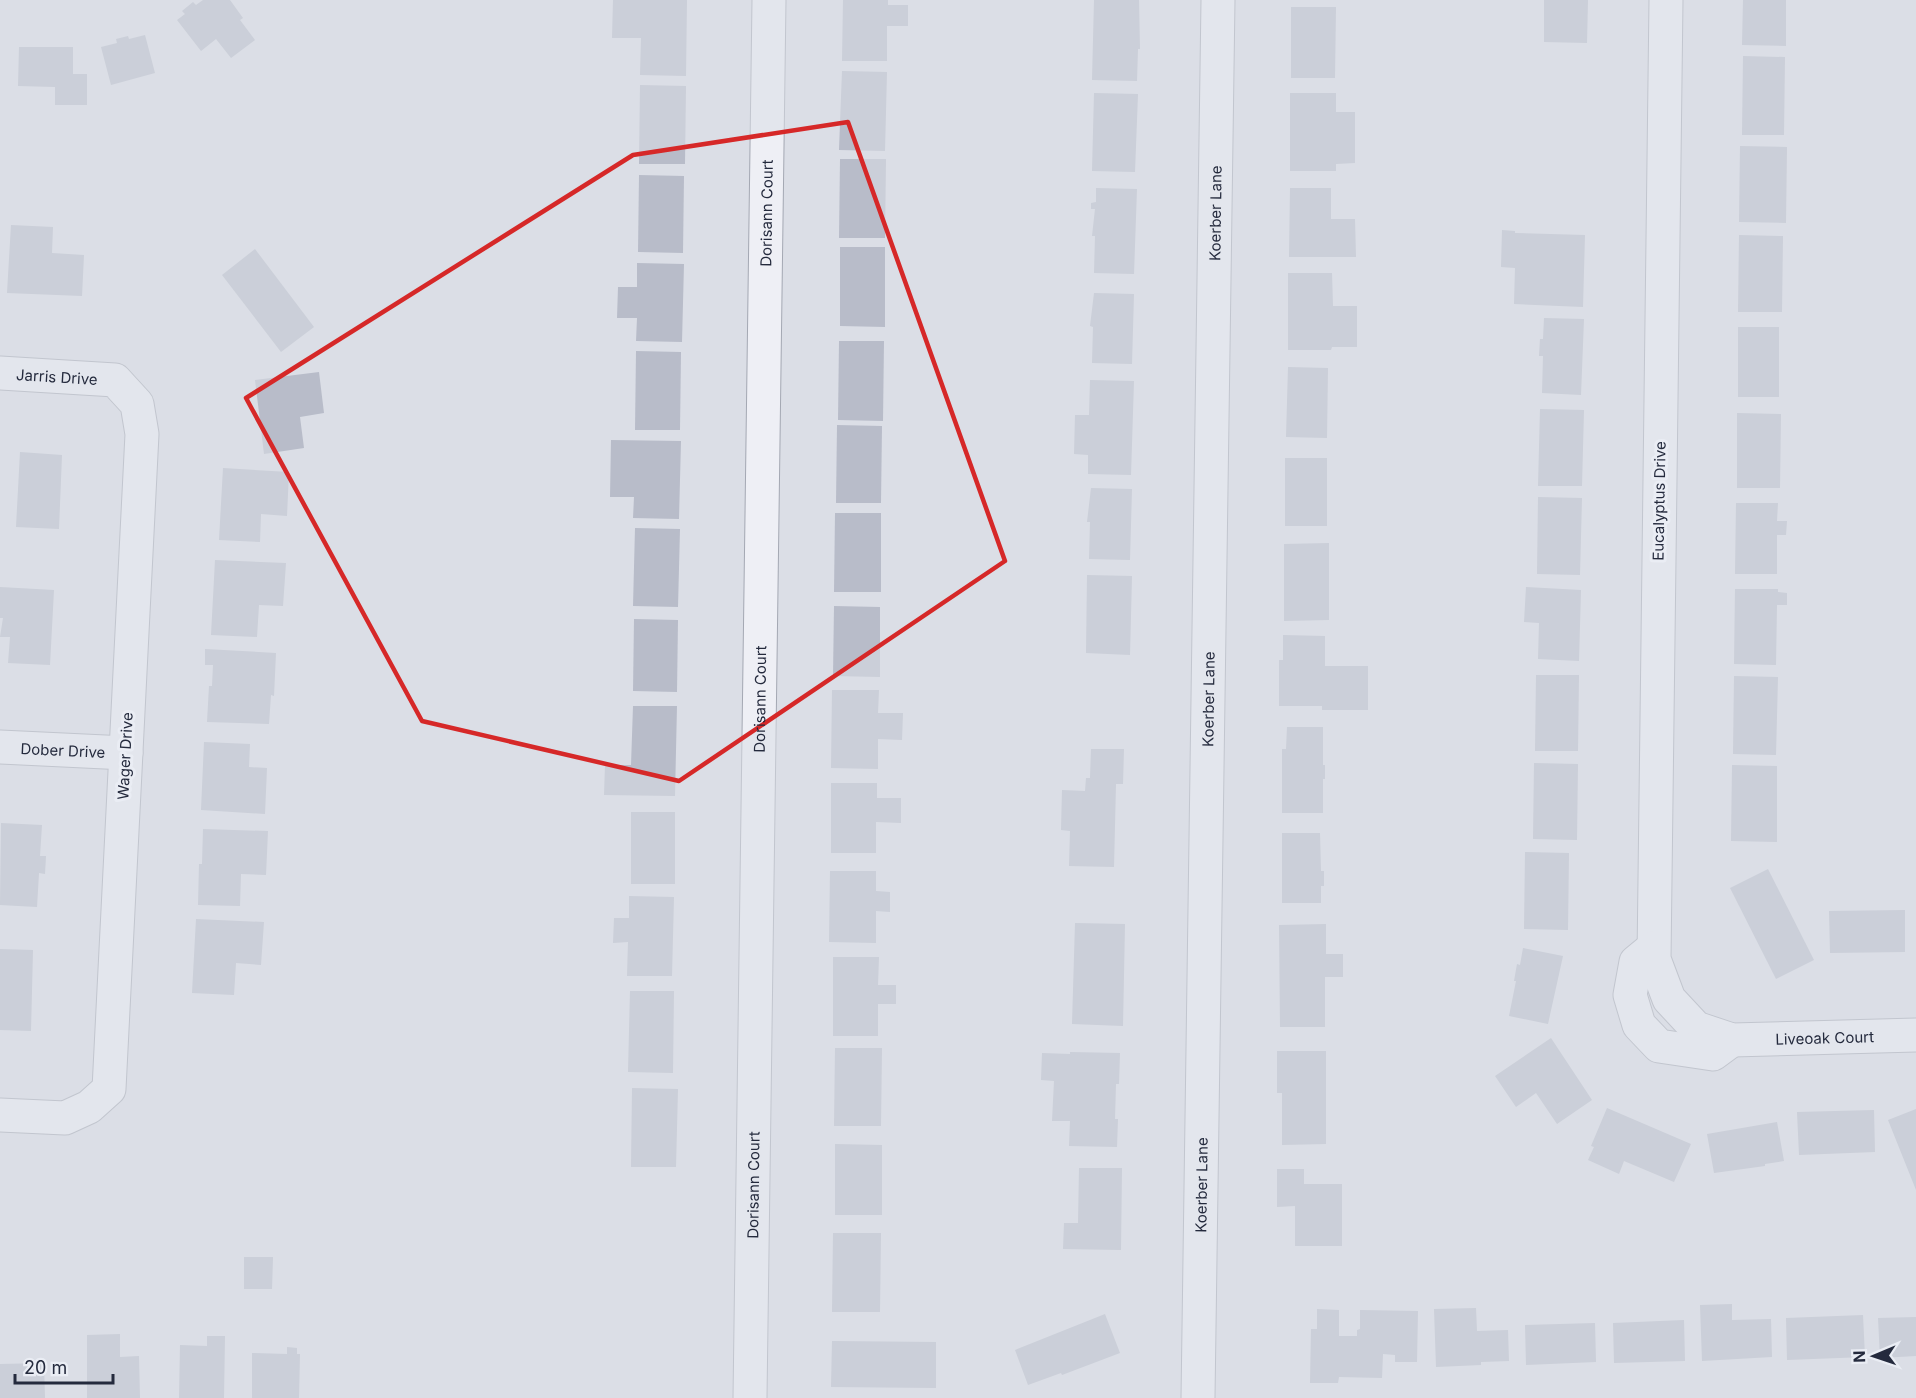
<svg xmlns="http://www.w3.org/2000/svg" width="1916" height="1398" font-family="Inter,sans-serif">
	<rect width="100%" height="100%" fill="#dbdee6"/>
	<!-- building -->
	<g fill="#b8bcc9">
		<path d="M203 0H230L243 18 240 20 255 40 231 58 216 39 201 51 177 20 185 14 182 11 193 2 196 5Z"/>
		<path d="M613 0H687L686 76 640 75 641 38H612Z"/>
		<path d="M843 0H888V5H908V26H887V61H842Z"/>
		<path d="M1094 0H1139L1140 49H1138L1137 81 1092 80Z"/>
		<path d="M1544 0H1588L1587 43 1544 42Z"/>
		<path d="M1743 0H1786V46L1742 45Z"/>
		<path d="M1291 7H1336L1335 78H1291Z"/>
		<path d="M145 35 155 73 111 85 101 47 117 43 116 39 128 36 129 39Z"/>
		<path d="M19 47H73V74H87V105H55V87L18 86Z"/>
		<path d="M1743 56 1785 57 1784 135H1742Z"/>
		<path d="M842 71 887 72 885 151 839 150Z"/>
		<path d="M640 85 686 86 685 164H639Z"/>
		<path d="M1094 93 1138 94 1135 172 1092 171Z"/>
		<path d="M1290 93H1336V112H1355V163L1336 164V171H1290Z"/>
		<path d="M1740 146 1787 147 1786 223 1739 222Z"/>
		<path d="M840 159H886L885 238H839Z"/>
		<path d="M639 175 684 176 683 253 638 252Z"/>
		<path d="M1096 188 1137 189 1134 274 1094 273 1095 236H1092L1095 209H1091V203L1096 202Z"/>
		<path d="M1290 188H1331V219H1355L1356 257H1289Z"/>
		<path d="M11 225 53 227 52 253 84 255 82 296 7 293Z"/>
		<path d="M1502 230 1515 231V233L1585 235 1583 307 1514 304 1515 268 1501 267Z"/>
		<path d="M1739 235 1783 236 1782 312H1738Z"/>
		<path d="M840 247H885V327L840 326Z"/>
		<path d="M255 249 314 327 281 352 222 275Z"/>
		<path d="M637 263 684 264 682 342 636 341 637 318H617L618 287H637Z"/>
		<path d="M1288 273H1332L1333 306H1357V347H1332L1331 350H1288Z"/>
		<path d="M1094 293 1134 294 1132 364 1092 363 1093 327 1090 326Z"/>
		<path d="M1544 318 1584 319 1581 395 1542 393 1543 356H1539L1540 339H1543Z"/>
		<rect x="1738" y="327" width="41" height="70"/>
		<path d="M839 341H884L883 421 838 420Z"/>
		<path d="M636 351 681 352 680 430H635Z"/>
		<path d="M1288 367 1328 368 1327 438 1286 437Z"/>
		<path d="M319 372 324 413 300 417 304 448 264 454 255 380Z"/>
		<path d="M1090 380 1134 381 1131 475 1088 474V455L1074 454 1075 415H1089Z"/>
		<path d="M1540 409 1584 410 1582 486H1538Z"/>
		<path d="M1737 413 1781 414 1780 488H1737Z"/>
		<path d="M837 425 882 426 881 503H836Z"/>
		<path d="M611 440 681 441 679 519 633 518 634 497H610Z"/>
		<path d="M20 452 62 455 59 529 16 527Z"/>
		<rect x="1285" y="458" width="42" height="68"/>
		<path d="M223 468 289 472 287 516 261 514 260 542 219 540Z"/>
		<path d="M1091 488 1132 489 1130 560 1089 559 1090 522H1087Z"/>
		<path d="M1538 497 1582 498 1580 575 1537 574Z"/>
		<path d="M1736 503H1778L1777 521H1787L1786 535H1777V574H1735Z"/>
		<path d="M835 513H881V592H834Z"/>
		<path d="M635 528 680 529 678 607 633 606Z"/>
		<path d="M1329 543V620L1284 621V544Z"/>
		<path d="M215 560 286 563 283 606 259 605 257 637 211 635Z"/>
		<path d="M1087 575 1132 576 1130 655 1086 653Z"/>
		<path d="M0 587 54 590 50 665 8 663 10 637H0L3 618H0Z"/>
		<path d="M1526 587 1581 590 1579 661 1538 659 1539 623 1524 622Z"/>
		<path d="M1735 589H1778V592L1787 593V605H1777L1776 665 1734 664Z"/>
		<path d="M834 606 880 607V677L833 676Z"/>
		<path d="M634 619 678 620 677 692 633 691Z"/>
		<path d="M1283 635 1325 636V666H1368V710H1322V706H1279V660H1283Z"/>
		<path d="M205 649 276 653 274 696 271 695 269 724 207 722 209 686H212L213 665H205Z"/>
		<path d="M1536 675H1579L1578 751H1535Z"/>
		<path d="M1734 676 1778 677 1776 755 1733 754Z"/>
		<path d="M832 690H879L878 713H903L902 740 878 739V769L831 768Z"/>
		<path d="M633 706H677L675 796 604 795 605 765H631Z"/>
		<path d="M1287 727H1323V765H1325V779H1323V813H1282V749H1286Z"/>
		<path d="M204 742 250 744 249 767 267 768 265 814 201 810Z"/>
		<path d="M1091 749H1124L1123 784H1116L1114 867 1069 866 1070 831 1061 830 1062 790 1085 791 1086 778H1090Z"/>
		<path d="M1534 763 1578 764 1577 840 1533 839Z"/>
		<path d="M1732 765 1777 766V842L1731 841Z"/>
		<path d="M831 783H877V798H901V823L876 822V853H831Z"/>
		<rect x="631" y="812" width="44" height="72"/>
		<path d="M1 823 42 825 40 856H46L45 874 39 873 37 907 0 905Z"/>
		<path d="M203 829 268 831 266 875 241 874 240 906 198 905 199 864H202Z"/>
		<path d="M1282 833H1320L1321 871H1324V886H1321V903H1282Z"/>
		<path d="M1525 852 1569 853 1568 930 1524 929Z"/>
		<path d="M1768 869 1814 960 1776 979 1730 888Z"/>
		<path d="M830 871H876V891L890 892V912L876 911V943L829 942Z"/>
		<path d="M629 896 674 897 672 976H627L628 942 613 943 614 918H629Z"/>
		<path d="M1905 910V952L1830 953 1829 911Z"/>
		<path d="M196 919 264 922 261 965 236 963 234 995 192 993Z"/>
		<path d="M1075 923 1125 924 1123 1026 1072 1024Z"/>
		<path d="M1326 924V954H1343V977H1325V1027H1280L1279 925Z"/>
		<path d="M1523 948 1563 956 1548 1024 1509 1016 1516 981H1514L1517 964 1520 965Z"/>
		<path d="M0 949 33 950 31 1031 0 1030Z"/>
		<path d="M833 957H879L878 985H896V1004H878V1036H833Z"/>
		<path d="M630 991H674L673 1073 628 1072Z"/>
		<path d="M1551 1038 1592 1100 1557 1124 1536 1093 1516 1107 1495 1076Z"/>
		<path d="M835 1048H882L881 1126H834Z"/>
		<path d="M1277 1051H1326V1144L1282 1145V1093H1277Z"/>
		<path d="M1070 1052 1120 1053 1119 1084H1116L1115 1119H1118L1117 1147 1069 1146 1070 1121H1052L1054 1081 1041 1080 1042 1053 1070 1054Z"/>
		<path d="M632 1088 678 1089 676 1167H631Z"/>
		<path d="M1607 1108 1691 1144 1674 1182 1624 1161 1619 1174 1588 1160 1594 1147 1591 1146Z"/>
		<path d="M1916 1109V1190L1888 1120Z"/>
		<path d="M1874 1110 1875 1152 1799 1155 1797 1112Z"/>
		<path d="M1777 1122 1784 1161 1765 1164V1166L1714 1173 1707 1134Z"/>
		<path d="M835 1144 882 1145V1215H835Z"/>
		<path d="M1079 1168H1122L1121 1250 1063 1249 1064 1223H1078Z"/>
		<path d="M1277 1169H1304V1184H1342V1246H1295V1206L1277 1207Z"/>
		<path d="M833 1233H881L880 1312H832Z"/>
		<path d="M244 1257H273L272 1289H244Z"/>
		<path d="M1732 1304V1320L1771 1319 1772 1357 1702 1361 1700 1305Z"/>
		<path d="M1476 1308 1477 1331 1508 1330 1509 1361 1481 1362V1365L1436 1367 1434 1309Z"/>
		<path d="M1317 1309 1339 1310V1336H1357V1330L1360 1329V1310L1418 1311 1417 1362H1395V1355L1383 1354 1382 1378 1339 1377 1338 1383H1310L1311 1329H1317Z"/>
		<path d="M1105 1314 1120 1353 1062 1375 1061 1373 1028 1385 1015 1350Z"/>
		<path d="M1863 1315 1865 1357 1787 1360 1786 1318Z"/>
		<path d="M1916 1317V1356L1880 1358 1878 1318Z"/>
		<path d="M1684 1320 1685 1361 1614 1363 1613 1323Z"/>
		<path d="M1595 1323 1596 1362 1526 1365 1525 1325Z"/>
		<path d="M120 1334V1357L139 1356 140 1398H87V1335Z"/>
		<path d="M207 1336H225L224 1398H179L180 1345 207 1346Z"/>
		<path d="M832 1341 936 1342V1388L831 1387Z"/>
		<path d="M287 1347 297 1348V1354H300L299 1398H252V1353L287 1354Z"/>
		<path d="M44 1363 45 1398H0V1364Z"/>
	</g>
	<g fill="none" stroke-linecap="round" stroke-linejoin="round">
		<defs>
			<g id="street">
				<path id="s1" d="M1666 0 1654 959 1669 999 1696 1028 1732 1040 1916 1035"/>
				<path id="s2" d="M0 373 115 380 137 404 142 434 109 1089 89 1107 65 1118 0 1115"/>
				<path id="s3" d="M0 747 126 753"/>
				<path d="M1653 948 1636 962 1630 995 1639 1025 1659 1046 1713 1054 1732 1040"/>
				<path id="s4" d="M750 1398 769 0"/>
				<path id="s5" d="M1198 1398 1218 0"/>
			</g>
		</defs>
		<!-- street casing -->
		<use href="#street" stroke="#a4a8b3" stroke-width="35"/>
		<!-- street -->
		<use href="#street" stroke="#eeeff5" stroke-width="33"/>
	</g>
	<!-- marked area -->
	<path d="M0 0H1916V1398H0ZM848 122 1005 561 679 781 422 721 246 398 633 155Z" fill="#dbdee6" fill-opacity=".55" fill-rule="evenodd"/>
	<path fill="none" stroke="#d62828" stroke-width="4.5" stroke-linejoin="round" d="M848 122 1005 561 679 781 422 721 246 398 633 155Z"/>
	<g text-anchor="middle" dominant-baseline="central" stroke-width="6" stroke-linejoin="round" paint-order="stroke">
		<!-- street labels -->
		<g font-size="15" fill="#242a3d" stroke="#eaedf4">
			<text stroke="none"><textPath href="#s4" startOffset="1185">Dorisann Court</textPath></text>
			<text stroke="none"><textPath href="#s5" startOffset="1185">Koerber Lane</textPath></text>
			<text stroke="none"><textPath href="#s2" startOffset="57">Jarris Drive</textPath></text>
			<text transform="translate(1659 501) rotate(-89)">Eucalyptus Drive</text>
			<text stroke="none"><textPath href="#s4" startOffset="699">Dorisann Court</textPath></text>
			<text stroke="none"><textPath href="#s5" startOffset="699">Koerber Lane</textPath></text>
			<text stroke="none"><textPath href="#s3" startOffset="63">Dober Drive</textPath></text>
			<text transform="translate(125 756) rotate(-87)">Wager Drive</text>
			<text stroke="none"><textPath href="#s1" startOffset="1172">Liveoak Court</textPath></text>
			<text stroke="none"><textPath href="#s4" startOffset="213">Dorisann Court</textPath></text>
			<text stroke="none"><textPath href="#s5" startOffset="213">Koerber Lane</textPath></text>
		</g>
	</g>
	<!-- north arrow -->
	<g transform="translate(1874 1356) rotate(268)" stroke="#eaedf4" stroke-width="4.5" paint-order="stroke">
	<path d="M0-4.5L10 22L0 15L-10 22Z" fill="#242a3d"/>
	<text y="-9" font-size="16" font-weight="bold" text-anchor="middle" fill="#242a3d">N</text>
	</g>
	<!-- scale -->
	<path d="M15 1374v9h98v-9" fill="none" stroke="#242a3d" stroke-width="3"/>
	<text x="24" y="1374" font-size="18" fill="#242a3d" stroke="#eaedf4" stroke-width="4.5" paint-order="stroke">20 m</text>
</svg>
